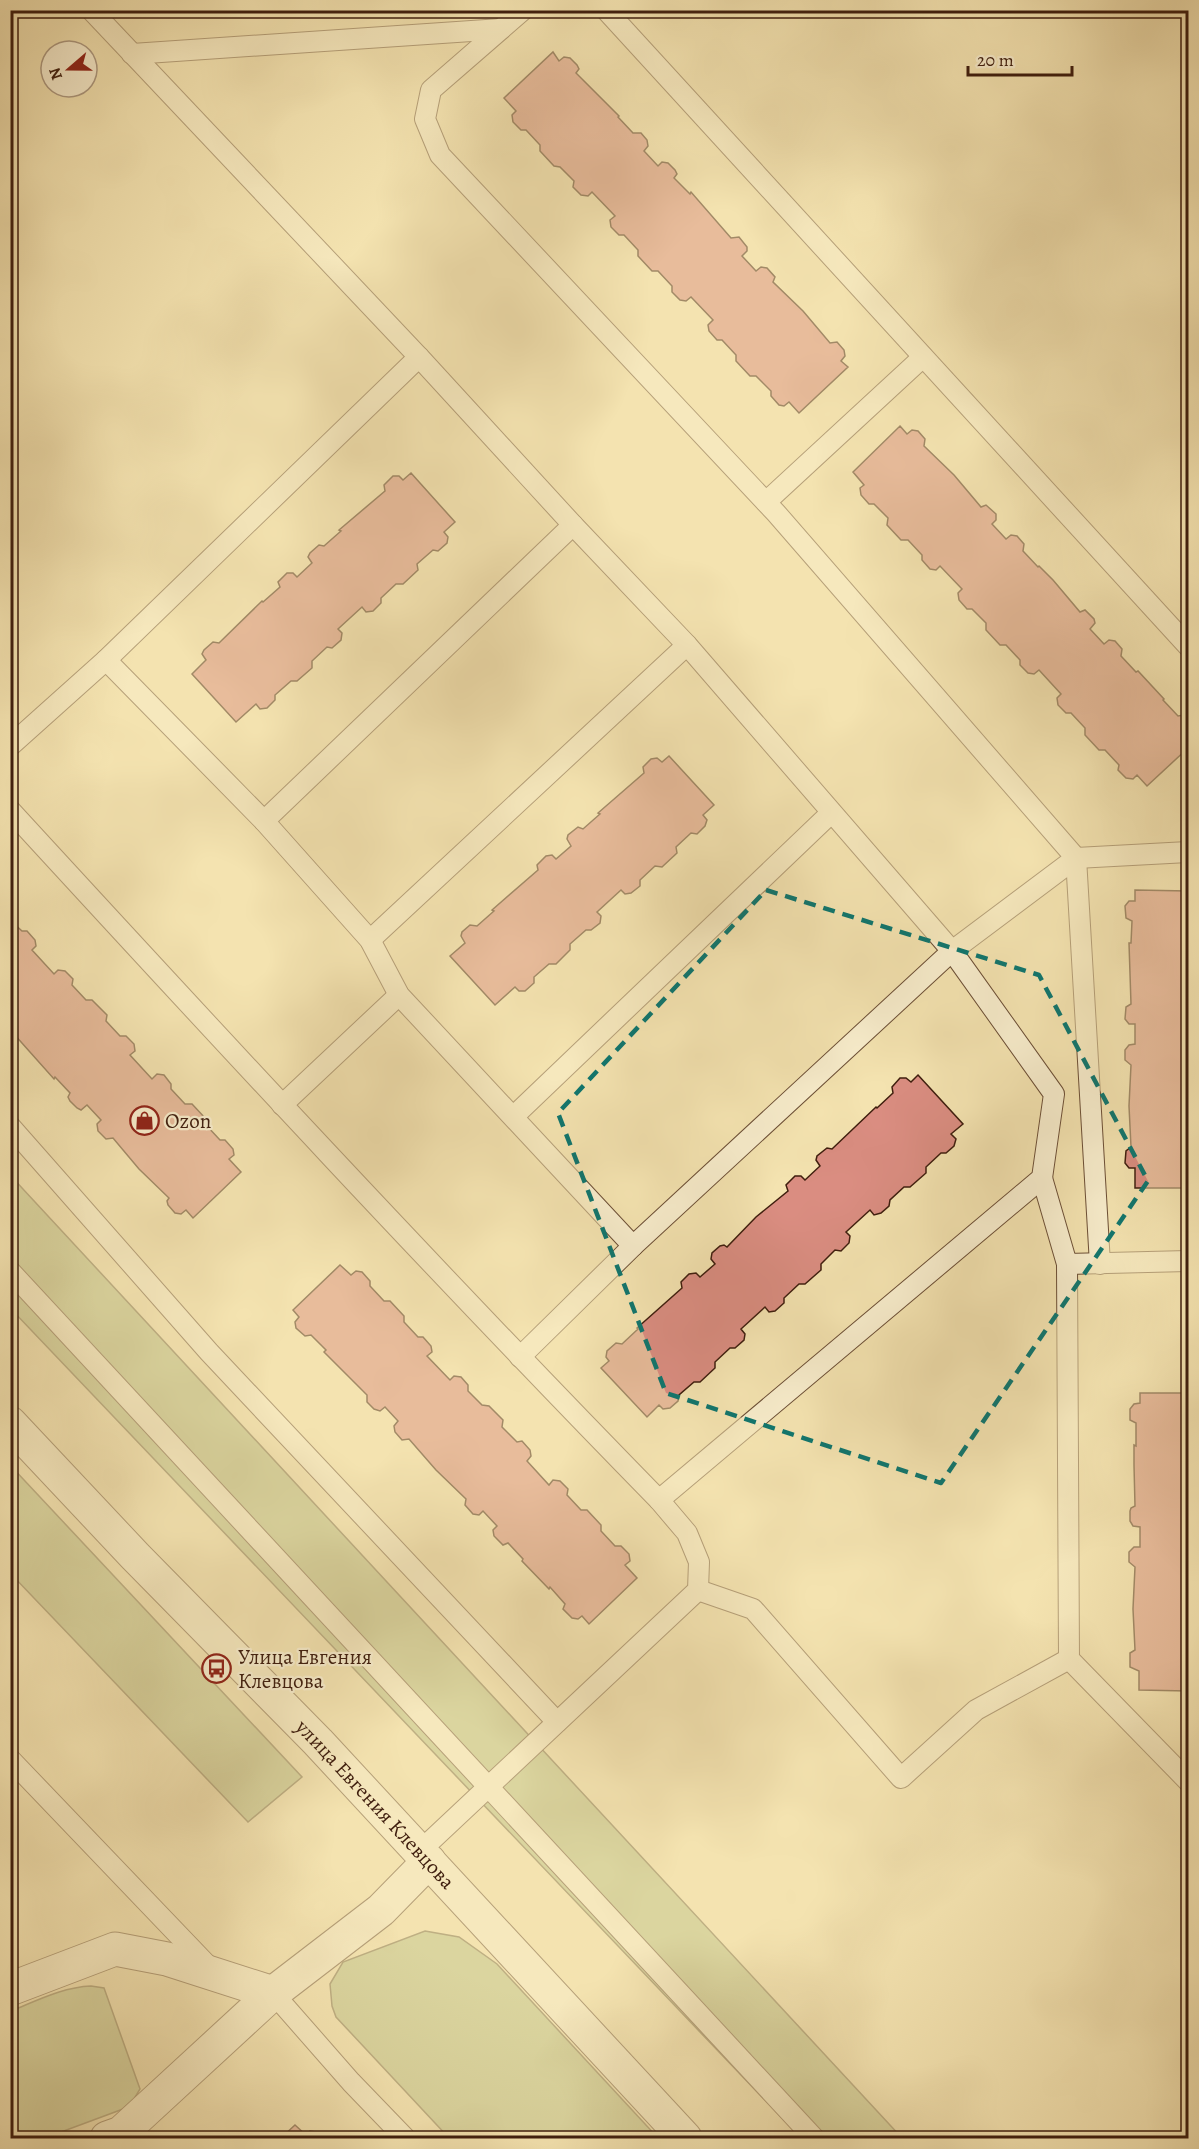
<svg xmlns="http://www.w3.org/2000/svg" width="1199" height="2149" font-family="Alegreya,serif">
	<rect width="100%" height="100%" fill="#f4e3b0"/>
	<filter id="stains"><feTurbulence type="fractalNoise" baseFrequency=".00333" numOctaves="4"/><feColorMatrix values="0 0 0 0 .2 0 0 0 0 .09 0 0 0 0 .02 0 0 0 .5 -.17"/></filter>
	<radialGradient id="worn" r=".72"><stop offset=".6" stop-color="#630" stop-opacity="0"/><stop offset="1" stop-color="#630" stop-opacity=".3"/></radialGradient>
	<!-- green -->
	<g fill="#bcc38b" stroke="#7e704c" stroke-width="1.5">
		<path d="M10 1175 902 2138H801L11 1309Z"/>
		<path d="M10 1465 302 1777 248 1822 11 1574Z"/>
		<path d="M425 1931 459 1937 497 1964 658 2138H449L336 2017 332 2006 330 1984 343 1962Z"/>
		<path d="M91 1986 104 1988 140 2089 134 2099 123 2109 45 2138H11V2011C36 2001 63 1987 91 1986Z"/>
	</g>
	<!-- building -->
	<g fill="#da8d81" stroke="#3f1e0e" stroke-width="1.5">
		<path d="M553 52 559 61 564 57 570 58 577 65 579 69 576 73 619 116 618 117 633 133H641L647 140 648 146 644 151 658 166 662 162 668 163 675 170 677 174 674 178 690 194 691 192 731 238 739 237 747 247V251L742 256 756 271 761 267 767 268 775 277 773 282 803 311 830 343 837 342 844 350 845 356 841 361 848 367 799 413 789 402 784 406 779 405 771 396V391L756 376H750L736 361V355L722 340H717L709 331 708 325 713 320 691 297 686 301 680 300 672 292V286L658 271H652L638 256V250L624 235H619L611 227 610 220 615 216 592 192 588 196 581 195 573 187 574 181 560 167 554 166 540 151V145L526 130H521L513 122 512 115 516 111 504 98Z"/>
		<path d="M900 426 907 434 912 430 918 431 925 439 924 446 954 475 981 507 986 505 996 514V520L992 524 1006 539 1011 535 1017 536 1024 544 1023 551 1038 567 1039 566 1053 580 1080 612 1085 610 1094 619 1095 623 1090 629 1104 644 1109 640 1115 641 1122 649 1121 656 1136 672 1138 671 1164 699 1163 700 1178 716 1184 715 1188 719V748L1147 786 1137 775 1133 779 1126 778 1118 770 1119 765 1105 750H1099L1085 735V728L1071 713H1066L1058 705 1057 698 1061 694 1039 670 1034 674 1028 673 1020 665V660L1006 645H1000L986 630V623L972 609H967L959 600 958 593 962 589 940 566 936 570 930 569 922 560V555L908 540H901L887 525 888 518 874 504H869L861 495 860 488 864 485 853 472Z"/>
		<path d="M411 473 455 522 444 532 448 537 447 543 438 551 433 550 417 564 418 570 403 584H396L381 598V603L373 611 366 612 362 607 338 629 342 633 341 640 332 648 327 647 312 661V668L297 681H291L275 695V700L267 708 260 709 256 704 236 722 192 674 206 660 202 654 204 650 213 642 219 643 262 601 263 602 280 587 278 582 287 573H293L297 577 312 563 308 557 310 553 319 545 324 546 341 531 339 530 385 491 384 485 393 476H399L403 480Z"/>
		<path d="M669 756 714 805 703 815 707 820 705 826 697 834 691 833 676 847 677 853 662 867 655 866 640 880V886L631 893 625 894 621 890 597 912 601 916 600 923 591 930H586L570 944V950L556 964H549L534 977V983L525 991H519L515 987 495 1005 450 956 465 943 461 936 462 932 470 925 477 926 494 911 492 910 538 870 537 865 546 856 552 855 556 859 571 846 567 839 568 835 578 827 583 829 600 814 598 813 644 773 643 767 651 759 657 758 662 762Z"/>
		<path d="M1135 890 1188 891V1188H1135V1168H1129L1125 1163 1126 1151 1131 1147 1129 1106 1131 1065 1125 1060V1050L1129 1045 1135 1044V1024H1129L1125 1019 1126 1007 1131 1004 1129 943H1131L1132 921 1126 918 1125 906 1129 901H1135Z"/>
		<path d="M10 920 22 931H27L35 940 36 946 32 950 54 974 58 970 65 971 73 979 72 985 86 1000H92L107 1015 106 1021 120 1036H126L134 1044 135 1051 130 1055 152 1079 157 1074 164 1075 171 1084V1089L185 1104H192L206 1119V1125L220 1140H225L233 1149 234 1155 229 1159 241 1172 193 1218 186 1210 181 1214 175 1213 168 1205 167 1201 169 1198 139 1169 113 1138 106 1139 98 1131 97 1124 101 1120 87 1105 81 1110 77 1108 70 1101 68 1097 70 1093 55 1077 54 1079 13 1033 10 1035Z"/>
		<path d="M918 1075 963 1124 951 1134 956 1139 954 1146 946 1153H941L926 1167V1173L910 1187H904L890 1200 889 1206 881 1213 874 1215 870 1210 846 1232 850 1236 849 1243 841 1251 835 1250 821 1264V1270L805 1284H799L784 1298V1303L775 1311 769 1312 765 1307 741 1329 745 1334 744 1340 735 1348H730L715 1362V1368L700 1382H694L679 1395 678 1401 670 1408 663 1409 659 1405 647 1417 601 1368 609 1361 606 1357 607 1351 616 1343 622 1344 638 1329 637 1328 682 1288 681 1282 689 1274 696 1273 700 1277 715 1264 711 1259 712 1253 720 1246 724 1245 727 1247 756 1217 788 1191 786 1185 795 1176H801L805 1180 820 1166 816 1160 817 1156 827 1148 832 1149 876 1107 877 1108 893 1093 892 1087 900 1078H906L911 1082Z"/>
		<path d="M340 1265 351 1275 356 1271 362 1272 370 1281V1286L384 1301H390L404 1316V1322L418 1337H423L431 1346 432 1352 427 1356 450 1380 454 1376 461 1377 468 1385V1391L482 1405 489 1406 503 1420 502 1427 517 1442 522 1441 530 1450 531 1456 527 1461 549 1485 553 1480 560 1481 568 1489 567 1495 581 1510H587L601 1525V1531L615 1546H621L629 1554 630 1561 625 1565 637 1578 589 1624 582 1616 578 1619 572 1618 563 1609 565 1604 550 1587 549 1589 522 1561 523 1559 508 1543 503 1545 494 1536 493 1530 497 1526 483 1511 479 1515 473 1514 465 1505 466 1499 436 1470 409 1439 402 1440 395 1432 394 1426 398 1421 385 1407 380 1411 374 1409 367 1402V1395L324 1352 326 1350 311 1335 305 1336 296 1328 295 1322 299 1317 293 1310Z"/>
		<path d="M1140 1393H1188V1691L1139 1690V1671L1130 1667V1653L1135 1650 1133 1609 1135 1567 1129 1562V1552L1134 1547H1140V1527L1133 1526 1130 1521V1511L1131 1508 1135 1506 1134 1465V1445L1136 1446V1423L1130 1420V1409L1134 1404 1140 1403Z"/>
		<path d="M295 2125 306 2135 310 2131 316 2132 323 2138H281Z"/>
	</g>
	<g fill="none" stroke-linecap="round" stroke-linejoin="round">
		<defs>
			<g id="service">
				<path d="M91 10 419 357"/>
				<path d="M523 10 431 90 425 119 440 155 776 513 1076 858 1100 1264"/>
				<path d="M606 10 1188 646"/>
				<path d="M132 54 501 29"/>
				<path d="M766 502 923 357"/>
				<path d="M106 660 264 821 370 940 399 995 633 1246 952 951 1076 858 1188 852"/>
				<path d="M10 746 106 660 419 357 573 525 687 645 952 951 1054 1094 1042 1178 659 1500C438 1274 224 1043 10 810"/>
				<path d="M264 821 573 525"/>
				<path d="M370 940 687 645"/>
				<path d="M282 1105 399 995"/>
				<path d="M514 1116 831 813"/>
				<path d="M10 1126 209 1352 557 1722"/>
				<path d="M1042 1178 1067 1264 1188 1261"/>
				<path d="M1067 1264 1069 1659 1188 1781"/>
				<path d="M10 1271 814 2138"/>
				<path d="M520 1357 633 1246"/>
				<path d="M698 1590 753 1609 901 1778 976 1710 1069 1659"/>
				<path d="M10 1759 211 1969"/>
				<path d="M420 1851 698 1590 699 1562 687 1533 659 1500"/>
				<path d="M273 1993 351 2082 405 2138"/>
			</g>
			<g id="minor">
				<path d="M10 1989 115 1949 167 1959 273 1993"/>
				<path d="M107 2138 121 2133 273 1993 381 1910 429 1861"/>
			</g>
			<g id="tertiary">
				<path id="s1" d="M10 1423 135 1556 318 1742 685 2138"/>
			</g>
		</defs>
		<!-- service casing -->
		<use href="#service" stroke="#6c4f36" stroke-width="22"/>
		<!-- minor casing -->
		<use href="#minor" stroke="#6c4f36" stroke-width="35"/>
		<!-- tertiary casing -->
		<use href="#tertiary" stroke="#6c4f36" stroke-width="35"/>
		<!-- service -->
		<use href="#service" stroke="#f8edcc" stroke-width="20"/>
		<!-- minor -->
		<use href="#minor" stroke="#f8edcc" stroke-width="33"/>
		<!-- tertiary -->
		<use href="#tertiary" stroke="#f8edcc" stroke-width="33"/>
	</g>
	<!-- marked area -->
	<path d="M0 0H1199V2149H0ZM766 890 1039 975 1148 1181 941 1483 666 1393 558 1113Z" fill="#f4e3b0" fill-opacity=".55" fill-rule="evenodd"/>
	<path fill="none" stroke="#0f766e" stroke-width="4.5" stroke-dasharray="12 8" stroke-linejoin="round" d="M766 890 1039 975 1148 1181 941 1483 666 1393 558 1113Z"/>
	<!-- icons -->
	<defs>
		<symbol id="shop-ring" viewBox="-11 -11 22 22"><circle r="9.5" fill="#f8edcc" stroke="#8f2418" stroke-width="1.5"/><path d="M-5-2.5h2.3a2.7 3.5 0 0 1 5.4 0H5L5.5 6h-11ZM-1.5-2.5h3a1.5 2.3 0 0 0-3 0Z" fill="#8f2418"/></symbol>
		<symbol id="bus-ring" viewBox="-11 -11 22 22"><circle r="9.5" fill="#f8edcc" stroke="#8f2418" stroke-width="1.5"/><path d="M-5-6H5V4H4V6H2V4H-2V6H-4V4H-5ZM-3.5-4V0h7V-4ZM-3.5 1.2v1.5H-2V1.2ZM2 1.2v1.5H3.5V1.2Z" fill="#8f2418"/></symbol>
	</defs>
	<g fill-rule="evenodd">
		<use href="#shop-ring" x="128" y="1104" width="33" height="33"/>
		<use href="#bus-ring" x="200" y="1652" width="33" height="33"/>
	</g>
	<g text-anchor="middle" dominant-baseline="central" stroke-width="4.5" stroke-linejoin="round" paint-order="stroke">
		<!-- poi labels -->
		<g font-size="21" fill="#3f1e0e" stroke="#f8edcc" text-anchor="start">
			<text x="165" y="1121">Ozon</text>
			<text x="238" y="1657">Улица Евгения<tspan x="238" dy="24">Клевцова</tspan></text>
		</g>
		<!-- street labels -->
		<g font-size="21" fill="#3f1e0e" stroke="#f8edcc">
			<text stroke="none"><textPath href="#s1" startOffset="528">улица Евгения Клевцова</textPath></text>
		</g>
	</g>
	<!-- margin -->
	<rect width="1199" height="2149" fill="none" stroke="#f4e3b0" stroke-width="36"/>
	<rect x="12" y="12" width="1175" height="2125" fill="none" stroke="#3f1e0e" stroke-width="3"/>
	<rect x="18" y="18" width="1163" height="2113" fill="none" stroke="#3f1e0e" stroke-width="1.5"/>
	<!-- north arrow -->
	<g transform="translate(69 69) rotate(250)"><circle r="28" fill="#f8edcc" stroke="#ae9a80" stroke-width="1.5"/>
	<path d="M0-4.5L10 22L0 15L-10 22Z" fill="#8f2418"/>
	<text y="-9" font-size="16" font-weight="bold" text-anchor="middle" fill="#3f1e0e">N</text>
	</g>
	<!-- scale -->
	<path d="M968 66v9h104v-9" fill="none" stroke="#3f1e0e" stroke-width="3"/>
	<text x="977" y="66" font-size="18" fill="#3f1e0e" stroke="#f8edcc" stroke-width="4.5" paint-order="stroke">20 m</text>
	<rect width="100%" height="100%" filter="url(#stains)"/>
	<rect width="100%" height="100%" fill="url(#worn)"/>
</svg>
